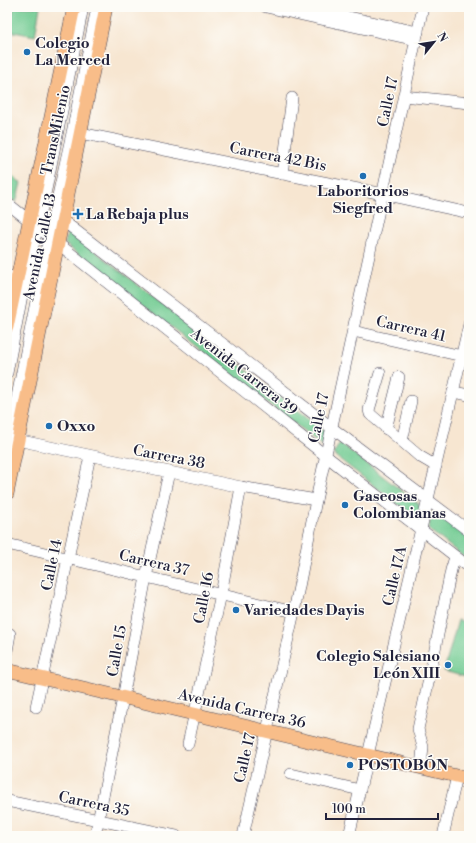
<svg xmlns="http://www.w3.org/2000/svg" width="476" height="843" font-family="'Libre Bodoni',serif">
	<rect width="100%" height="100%" fill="#fdfcf7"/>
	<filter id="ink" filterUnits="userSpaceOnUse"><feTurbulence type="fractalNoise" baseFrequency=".025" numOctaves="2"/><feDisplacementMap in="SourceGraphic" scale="8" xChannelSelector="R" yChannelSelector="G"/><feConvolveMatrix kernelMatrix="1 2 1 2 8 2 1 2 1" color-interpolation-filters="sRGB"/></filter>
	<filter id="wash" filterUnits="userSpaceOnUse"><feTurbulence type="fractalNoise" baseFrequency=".012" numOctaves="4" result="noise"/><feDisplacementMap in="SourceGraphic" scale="16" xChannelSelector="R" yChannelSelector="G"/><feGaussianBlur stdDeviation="0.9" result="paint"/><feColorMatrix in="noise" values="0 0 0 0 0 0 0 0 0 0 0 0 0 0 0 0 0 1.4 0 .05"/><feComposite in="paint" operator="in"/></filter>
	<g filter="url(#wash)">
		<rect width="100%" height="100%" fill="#f7e6d1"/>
		<!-- green -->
		<g fill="#71cb92" stroke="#4a7666">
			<path d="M14 7H40L35 36 9 31Z"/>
			<path d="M7 171 21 183 16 203 7 195Z"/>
			<path d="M68 230 325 432 323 446 65 244Z"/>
			<path d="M340 443 420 505 418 520 333 454Z"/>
			<path d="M433 511 469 538V561L428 529Z"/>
			<path d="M458 620 469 623V678L444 671Z"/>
		</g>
	</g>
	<g filter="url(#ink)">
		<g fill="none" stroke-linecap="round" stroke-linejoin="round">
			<defs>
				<g id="minor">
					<path d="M266 7 416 40"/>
					<path d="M303 7 418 32"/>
					<path d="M404 96 469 103"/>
					<path d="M80 133 383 194 469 213"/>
					<path d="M282 174 292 98"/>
					<path d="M7 203 326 456 469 567"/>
					<path d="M62 220 332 428 469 531"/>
					<path d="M7 277 17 276"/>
					<path d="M353 331 462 356"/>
					<path d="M7 373 23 290 47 185 83 7"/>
					<path d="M380 373 369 410 370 414 419 456 436 466"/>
					<path d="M453 392 469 395"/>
					<path d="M386 429 399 377"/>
					<path d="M17 440 241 487 316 500"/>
					<path d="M402 441 411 401"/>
					<path d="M7 447 49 236 72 133 97 7"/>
					<path d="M7 544 294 612"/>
					<path d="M7 651 10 634"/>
					<path d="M36 707 90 456"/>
					<path d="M188 744 221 594 241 487"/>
					<path d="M421 767 423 747 418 729 429 679 451 570 455 557"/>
					<path d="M291 774 360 790"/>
					<path d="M7 801 176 836"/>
					<path d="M95 836 123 698 146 577 169 472"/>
					<path d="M243 836 294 612 316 500 423 7"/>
					<path d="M349 836 469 324"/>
					<path d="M443 836 457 776"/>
				</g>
				<g id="major">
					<path d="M7 327 74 7"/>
					<path d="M7 494 106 7"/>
					<path d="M7 670 469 779"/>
				</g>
			</defs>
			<!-- minor casing -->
			<use href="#minor" stroke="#423f52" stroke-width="12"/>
			<!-- major casing -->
			<use href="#major" stroke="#423f52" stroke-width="14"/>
			<!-- minor -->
			<use href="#minor" stroke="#fff" stroke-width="11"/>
			<!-- major -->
			<use href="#major" stroke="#f8bd89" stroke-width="13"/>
		</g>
	</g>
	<!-- markers -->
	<g fill="#1f6fb2" stroke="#fdfcf7" stroke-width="1.5">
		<circle cx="27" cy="52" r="4"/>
		<circle cx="363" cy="176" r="4"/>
		<path d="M76 208h4v4h4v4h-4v4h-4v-4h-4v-4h4z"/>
		<circle cx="49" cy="426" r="4"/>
		<circle cx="345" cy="505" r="4"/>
		<circle cx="236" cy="610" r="4"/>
		<circle cx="448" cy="665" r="4"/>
		<circle cx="350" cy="765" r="4"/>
	</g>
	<g text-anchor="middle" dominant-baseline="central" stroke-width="3" stroke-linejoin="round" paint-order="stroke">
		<!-- poi labels -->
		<g font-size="15" font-weight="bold" fill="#22223b" stroke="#fdfcf7" text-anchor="start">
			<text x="35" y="43">Colegio<tspan x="35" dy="17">La Merced</tspan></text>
			<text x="363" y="191" text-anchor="middle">Laboritorios<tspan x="363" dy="17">Siegfred</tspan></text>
			<text x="86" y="214">La Rebaja plus</text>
			<text x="57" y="426">Oxxo</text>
			<text x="353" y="496">Gaseosas<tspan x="353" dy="17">Colombianas</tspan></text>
			<text x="244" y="610">Variedades Dayis</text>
			<text x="440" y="656" text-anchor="end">Colegio Salesiano<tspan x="440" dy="17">León XIII</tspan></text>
			<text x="358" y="765">POSTOBÓN</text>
		</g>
		<!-- street labels -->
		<g font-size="15" fill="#22223b" stroke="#fdfcf7">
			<text transform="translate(388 102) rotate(-78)">Calle 17</text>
			<text transform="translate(56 130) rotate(-78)">TransMilenio</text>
			<text transform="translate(278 157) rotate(11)">Carrera 42 Bis</text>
			<text transform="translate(40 247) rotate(-78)">Avenida Calle 13</text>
			<text transform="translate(411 329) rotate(13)">Carrera 41</text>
			<text transform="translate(244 372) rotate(38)">Avenida Carrera 39</text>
			<text transform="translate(319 418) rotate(-78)">Calle 17</text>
			<text transform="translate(169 457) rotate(11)">Carrera 38</text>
			<text transform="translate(154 563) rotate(13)">Carrera 37</text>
			<text transform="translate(52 565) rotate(-78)">Calle 14</text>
			<text transform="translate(395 576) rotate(-77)">Calle 17A</text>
			<text transform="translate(204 598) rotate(-79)">Calle 16</text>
			<text transform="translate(117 651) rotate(-80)">Calle 15</text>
			<text transform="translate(242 709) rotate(13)">Avenida Carrera 36</text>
			<text transform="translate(245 758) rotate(-77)">Calle 17</text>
			<text transform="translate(94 804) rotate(12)">Carrera 35</text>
		</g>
	</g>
	<!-- margin -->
	<rect width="476" height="843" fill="none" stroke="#fdfcf7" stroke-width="24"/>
	<!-- north arrow -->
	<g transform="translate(434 42) rotate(60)" stroke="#fdfcf7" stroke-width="3" paint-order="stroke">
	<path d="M0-3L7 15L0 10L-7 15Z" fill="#22223b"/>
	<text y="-6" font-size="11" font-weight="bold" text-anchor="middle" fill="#22223b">N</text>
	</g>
	<!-- scale -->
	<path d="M326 813v6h112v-6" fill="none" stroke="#22223b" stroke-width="2"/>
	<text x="332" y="813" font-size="12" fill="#22223b" stroke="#fdfcf7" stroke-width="3" paint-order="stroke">100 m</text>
</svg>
